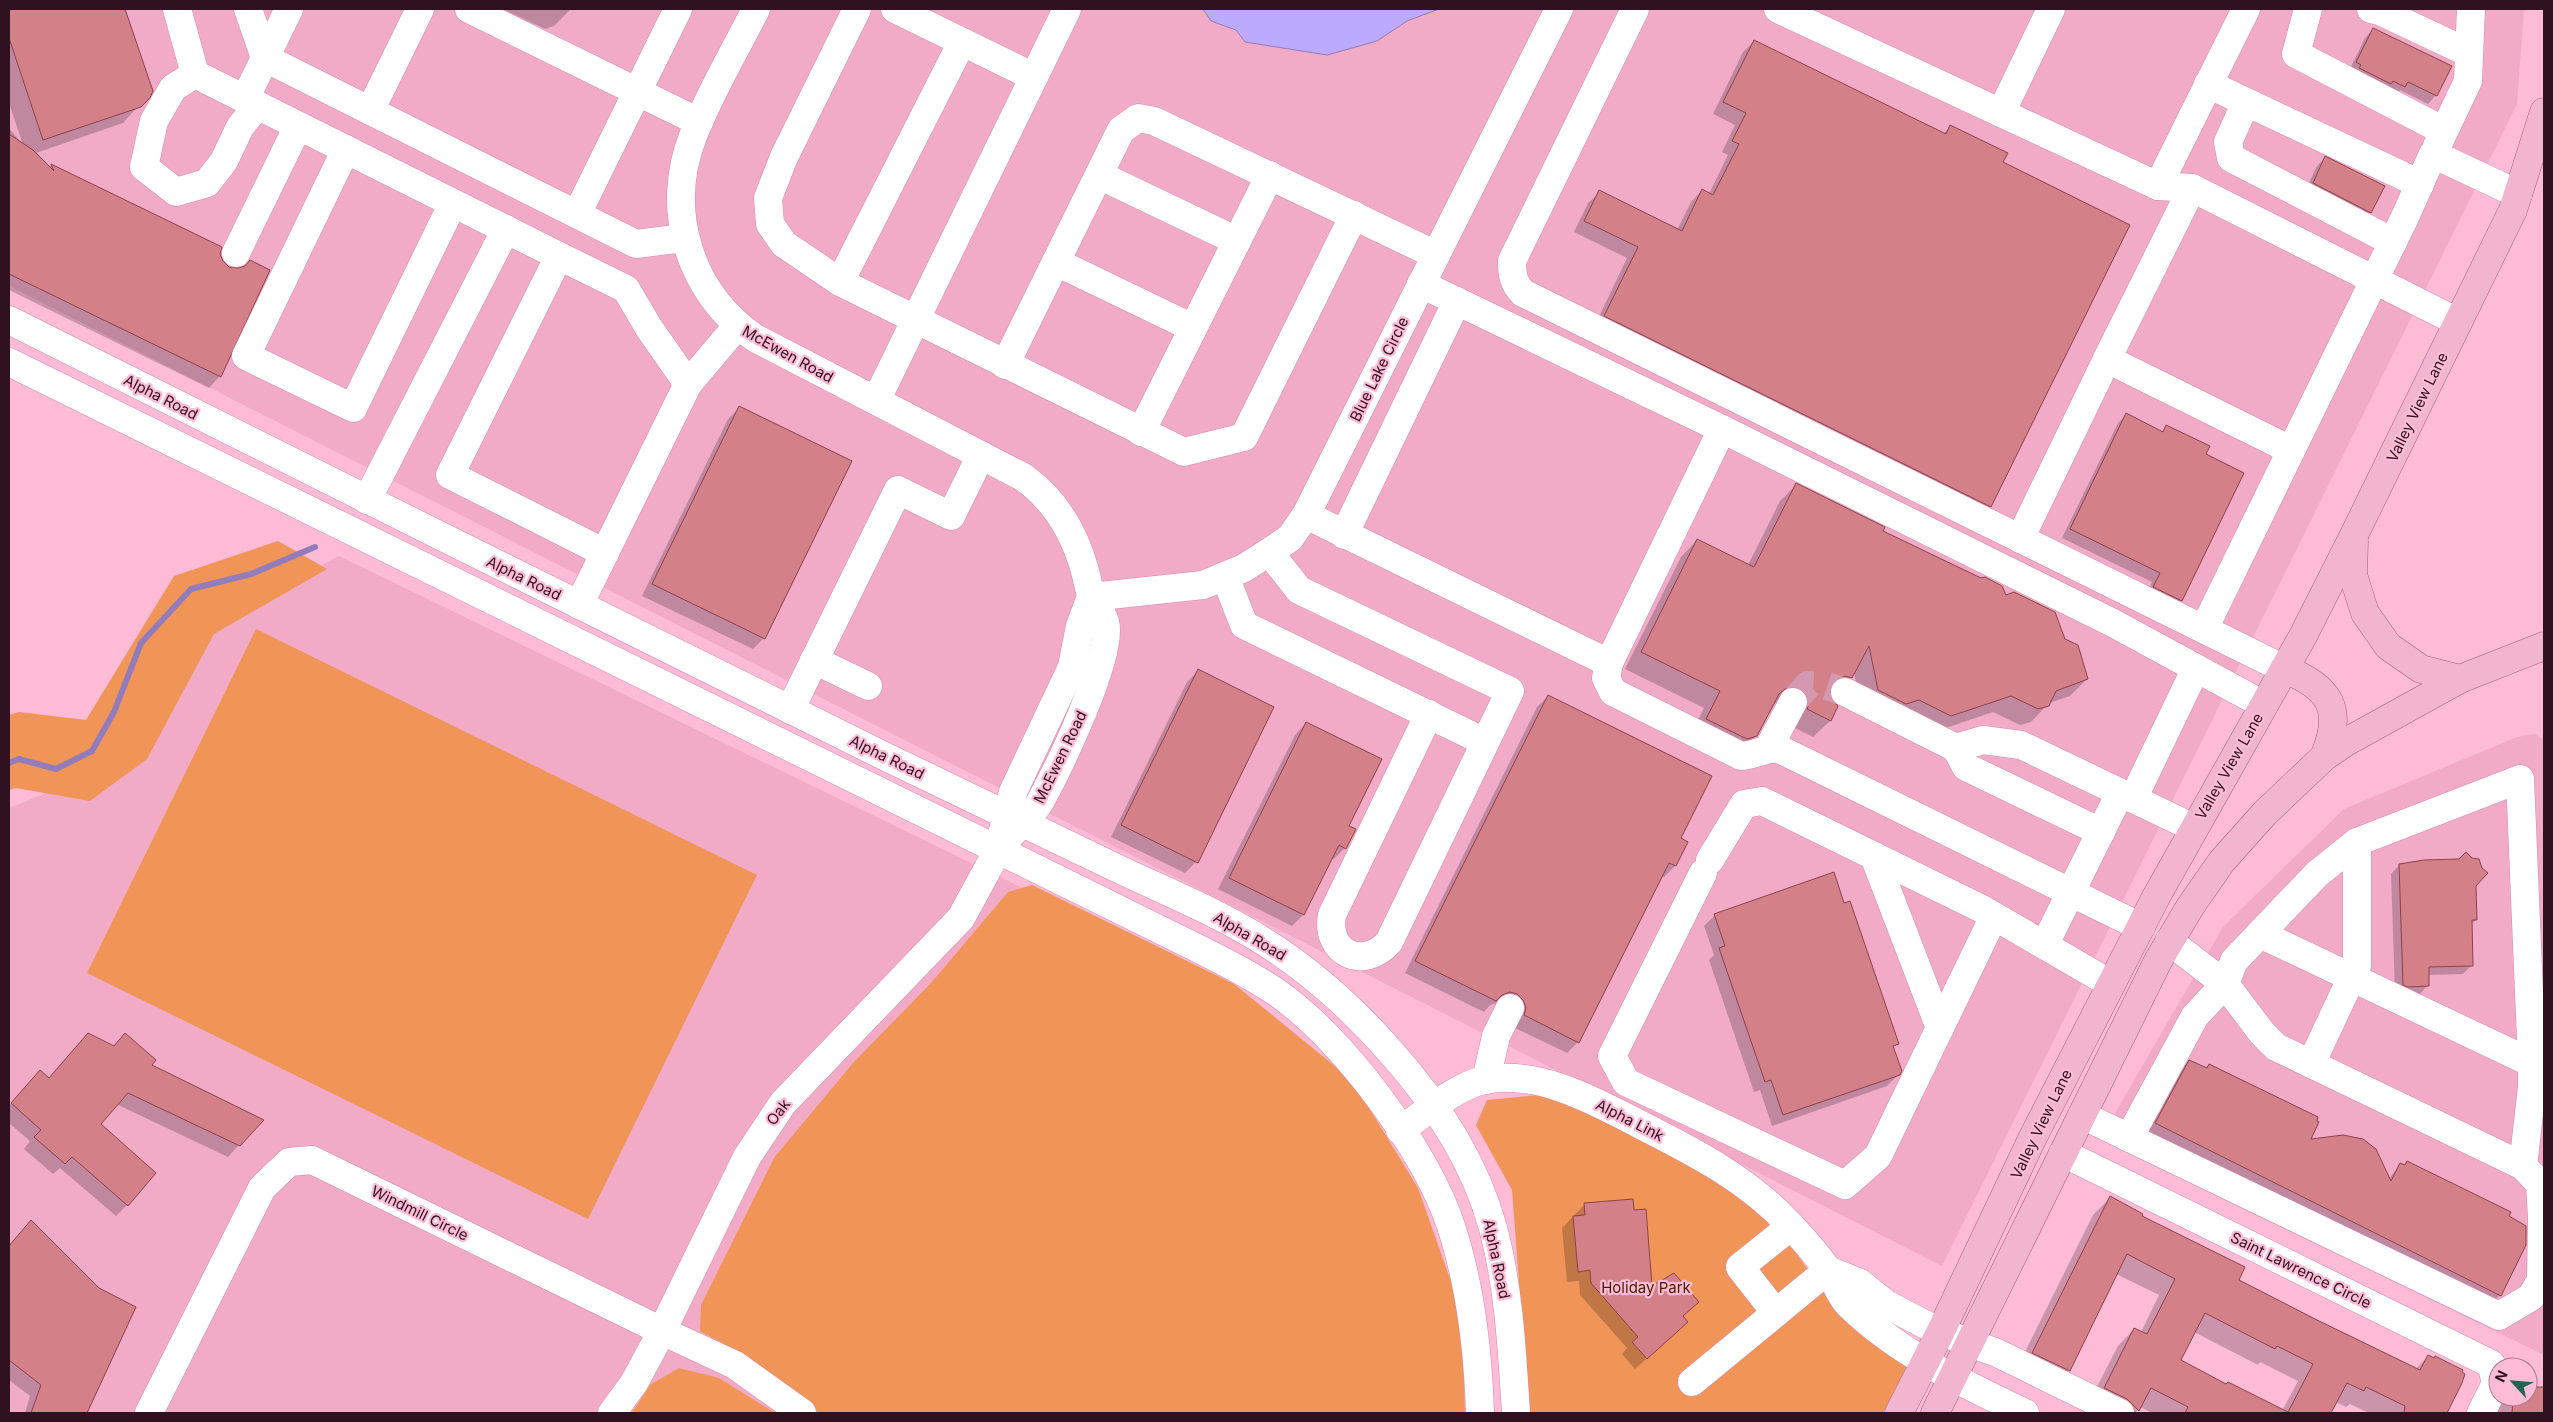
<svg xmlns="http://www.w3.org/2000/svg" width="2553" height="1422" font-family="Inter,sans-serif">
	<rect width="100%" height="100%" fill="#fdbbd5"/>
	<!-- built -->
	<g fill="#f1abc7">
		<path d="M9 9H2524L2517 104 1942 1266 9 286Z"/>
		<path d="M339 556 1243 995 1459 1413H9V808L130 759 205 628Z"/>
		<path d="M2535 734 2544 740V1355L2100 1139 2223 927 2344 809 2517 737Z"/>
	</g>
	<!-- green -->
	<g fill="#f09557">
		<path d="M278 541 327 569 214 634 147 759 90 801 16 788 9 790V715L19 712 86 720 174 576Z"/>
		<path d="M256 629 757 875 588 1219 87 973Z"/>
		<path d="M1032 885 1234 984 1352 1080 1418 1188 1462 1313 1465 1413H819L739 1352 700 1331 701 1305 774 1158 853 1063 931 983 1008 892Z"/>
		<path d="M1549 1094 1658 1144 1767 1214 1840 1313 1909 1362 1883 1413H1529L1512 1190 1476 1125 1487 1100Z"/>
		<path d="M679 1368 719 1378 775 1413H632L650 1385Z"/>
	</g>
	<!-- water -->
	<path fill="#bcaafe" stroke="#927cbb" d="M1203 9H1439L1407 21 1377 41 1327 55 1245 42 1236 30 1211 21Z"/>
	<!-- shadow -->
	<g fill="#0003" fill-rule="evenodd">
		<path d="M9 9H124L152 91 123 123 30 155 44 173 51 165 220 247 219 254 222 262 229 268 220 376 209 388 9 290V128L23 145 9 103Z"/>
		<path d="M503 9H571L554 26 545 29Z"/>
		<path d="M2373 29 2436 95 2428 104 2400 90 2396 95 2349 71 2365 38Z"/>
		<path d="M1754 41 1943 134 1951 126 2001 163 1990 506 1979 517 1594 327 1627 258 1574 232 1588 203 1600 192 1677 230 1691 202 1702 190 1709 194 1728 155 1722 152 1735 125 1713 114 1743 52Z"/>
		<path d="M2325 158 2370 212 2362 221 2305 191 2317 166Z"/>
		<path d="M739 408 764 638 753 649 642 596 728 419Z"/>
		<path d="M2126 415 2161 432 2166 427 2204 455 2181 600 2172 609 2146 595 2152 582 2062 538 2118 423Z"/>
		<path d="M1796 485 2005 596 2064 639 2087 679 2070 696 2049 703 2031 722 2020 725 1993 712 1934 732 1861 707 1854 672 1834 694 1828 693 1831 701 1837 706 1830 721 1813 737 1791 726 1783 704 1774 703 1756 736 1739 753 1690 735 1704 708 1625 669 1681 557 1697 540 1748 565 1780 501Z"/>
		<path d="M1198 671 1196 862 1185 873 1111 837 1187 682Z"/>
		<path d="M1548 696 1679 839 1686 842 1675 866 1664 877 1661 876 1578 1042 1567 1053 1513 1027 1497 1003 1490 1005 1484 1012 1405 973 1537 707Z"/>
		<path d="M1306 723 1347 827 1345 848 1334 859 1331 858 1303 915 1292 926 1218 889 1295 735Z"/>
		<path d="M2399 865 2475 885 2476 920 2471 924V966L2463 974 2428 975V985L2420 994 2395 993 2391 874Z"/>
		<path d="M1715 915 1897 1043 1892 1048 1899 1074 1887 1086 1772 1126 1760 1090 1754 1092 1709 960 1714 955 1704 926Z"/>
		<path d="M88 1034 113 1047 125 1034 150 1065 239 1145 228 1157 116 1104 99 1124 155 1173 127 1205 116 1216 60 1168 53 1174 24 1149 30 1141 9 1123V1106L29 1083 48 1079Z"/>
		<path d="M2189 1061 2205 1069 2209 1065 2309 1141 2389 1179 2400 1164 2404 1166 2408 1162 2500 1295 2492 1303 2148 1132 2181 1069Z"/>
		<path d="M2110 1198 2237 1280 2315 1320 2416 1369 2428 1356 2464 1374 2444 1413H2369L2350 1404 2346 1407 2336 1402 2330 1413H2152L2140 1407 2135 1413H2106L2088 1404 2118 1346 2134 1329 2141 1332 2159 1295 2116 1274 2069 1370 2052 1387 2016 1370 2093 1215ZM2194 1332 2258 1365 2260 1362 2298 1381 2282 1411 2226 1385 2180 1361Z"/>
		<path d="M1585 1204 1633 1211 1651 1288 1682 1317 1675 1333 1635 1369 1622 1354 1627 1348 1580 1295 1579 1281 1567 1282 1562 1228Z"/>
		<path d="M31 1222 98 1289 134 1308 85 1413H25L30 1396 9 1380V1246Z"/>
		<path d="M2528 1388H2544V1413H2494L2502 1397H2528Z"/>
	</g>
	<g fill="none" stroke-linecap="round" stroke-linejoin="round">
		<!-- stream -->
		<path stroke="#927cbb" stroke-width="6" d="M9 763 19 759 56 769 92 751 114 712 141 643 191 589 251 574 315 547"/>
	</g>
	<!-- building -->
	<g fill="#d48089" stroke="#8e414c" fill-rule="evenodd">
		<path d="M9 9H125L153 91 150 98 141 107 43 140 9 38Z"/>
		<path d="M2373 28 2452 66 2437 96 2408 82 2405 87 2393 81 2391 84 2359 68 2361 65 2356 62Z"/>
		<path d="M1754 40 1946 134 1950 125 2008 153 2003 162 2130 225 1991 507 1604 316 1638 247 1584 221 1599 190 1682 231 1702 189 1713 195 1739 144 1732 141 1746 113 1723 102Z"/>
		<path d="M9 134 33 150 54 171 51 164 222 247 220 254 223 261 229 267 238 268 245 266 250 260 270 270 221 377 9 274Z"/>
		<path d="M2325 156 2385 186 2371 213 2313 183Z"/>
		<path d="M739 406 852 461 765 639 652 584Z"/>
		<path d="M2126 413 2163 432 2166 425 2210 446 2206 454 2244 473 2182 601 2153 587 2160 573 2070 529Z"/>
		<path d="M1796 483 1885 527 1883 531 1981 578 1985 577 2002 586 2006 595 2014 592 2055 612 2065 639 2078 645 2088 679 2056 691 2049 706 2038 709 2011 696 1951 716 1919 700 1906 704 1878 690 1869 646 1852 678 1845 676 1837 679 1831 685 1829 693 1832 700 1838 706 1831 721 1807 709 1809 702 1806 694 1801 688 1793 686 1785 689 1779 694 1757 736 1747 739 1706 719 1720 691 1641 652 1697 539 1754 567Z"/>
		<path d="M1198 669 1274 707 1198 863 1121 825Z"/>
		<path d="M1548 695 1712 776 1681 838 1688 842 1676 866 1669 863 1579 1043 1524 1015 1526 1008 1523 1000 1517 994 1510 992 1502 995 1496 1001 1415 961Z"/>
		<path d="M1306 722 1382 759 1349 826 1356 829 1346 849 1339 845 1304 915 1229 878Z"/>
		<path d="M2466 852 2472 858 2479 859 2482 868 2488 873 2476 886 2477 920H2472L2473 966 2429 967V986L2407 987 2403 985 2399 864 2424 860 2459 859Z"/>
		<path d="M1834 872 1844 903 1850 901 1899 1044 1893 1046 1902 1071 1900 1075 1783 1115 1771 1080 1765 1082 1719 948 1725 946 1714 914Z"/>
		<path d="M88 1033 114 1046 125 1033 156 1060 152 1065 264 1120 240 1146 128 1093 101 1124 156 1173 128 1206 72 1157 65 1164 34 1137 41 1130 11 1103 40 1070 49 1078Z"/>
		<path d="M2189 1060 2207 1068 2209 1064 2318 1117 2317 1121 2319 1122 2311 1139 2343 1135 2363 1139 2376 1149 2391 1181 2400 1163 2405 1165 2407 1161 2511 1212 2509 1216 2526 1226V1245L2501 1296 2155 1123Z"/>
		<path d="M2110 1196 2143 1214 2142 1216 2245 1267 2239 1280 2315 1319 2420 1370 2428 1355 2434 1358 2435 1356 2463 1370 2462 1372 2465 1374 2462 1383 2447 1413H2404L2405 1406 2366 1387 2364 1391 2347 1383 2331 1413H2185L2188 1407 2151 1388 2139 1411 2127 1399 2104 1388 2134 1328 2147 1334 2175 1279 2127 1254 2070 1371 2032 1353ZM2205 1313 2275 1349 2277 1346 2313 1364 2288 1412 2228 1382 2226 1384 2181 1360Z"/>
		<path d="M1633 1199 1634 1210 1646 1209 1652 1286 1674 1273 1699 1302 1683 1316 1688 1322 1647 1359 1632 1342 1638 1337 1591 1283 1590 1270 1578 1272 1573 1216 1585 1215 1584 1203Z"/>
		<path d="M31 1220 99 1288 136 1307 87 1413H31L41 1385 9 1360V1246Z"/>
		<path d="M2528 1387H2544V1413H2512L2513 1397H2528Z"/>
	</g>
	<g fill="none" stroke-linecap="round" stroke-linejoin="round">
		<!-- minor-tunnel -->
		<path stroke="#d499b1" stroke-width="28" stroke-dasharray="28 14" stroke-linecap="butt" d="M1793 702 1808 685 1827 686 1845 692"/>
		<defs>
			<g id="minor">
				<path d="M177 9 195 74 559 256 450 475 605 553"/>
				<path d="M248 9 265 58 636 244 684 238"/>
				<path d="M469 9 699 122"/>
				<path d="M756 9C736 49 709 94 693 136 664 210 689 293 755 338L1023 477C1061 504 1080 543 1089 588 1092 601 1101 609 1105 622 1115 653 1057 771 1040 802 1033 814 1019 825 1010 836"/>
				<path d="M857 9 784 157 768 198 770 224 784 244 840 282 1184 452 1244 437 1354 215"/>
				<path d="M895 9 1034 77"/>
				<path d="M1635 9 1512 261C1512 274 1513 283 1523 293L2284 669"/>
				<path d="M1778 9 2158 186 2192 188 2458 322"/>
				<path d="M2308 9 2296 54 2444 131"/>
				<path d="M2371 9 2380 11 2469 53"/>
				<path d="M195 74 173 88 154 121 144 167 176 192 207 183 224 161 240 127 258 105"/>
				<path d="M2208 84 2420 184"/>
				<path d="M245 99 289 9"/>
				<path d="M2246 102 2228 142 2231 158 2393 242"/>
				<path d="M370 111 420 9"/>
				<path d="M2001 113 2051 9"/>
				<path d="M2437 146 2468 81 2471 9"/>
				<path d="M346 149 246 356 353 408 453 203"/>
				<path d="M1099 175 1237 241"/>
				<path d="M2158 186 2246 9"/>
				<path d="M577 214 678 9"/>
				<path d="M236 253 298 126"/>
				<path d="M559 256 626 289 649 328 688 384"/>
				<path d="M1056 262 1193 328"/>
				<path d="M840 282 962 42"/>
				<path d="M1421 284 1722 429 1609 663 1606 678 1613 692 1741 756C1755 755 1764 749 1777 748L2141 927"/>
				<path d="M9 320C299 466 591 611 882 755 956 791 1030 827 1104 862 1157 888 1214 910 1263 941 1311 971 1352 1008 1389 1050 1434 1100 1475 1162 1493 1228 1509 1288 1512 1351 1516 1413"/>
				<path d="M2107 359 2192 188"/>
				<path d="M9 362 1189 944C1219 959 1248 973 1276 992 1342 1037 1426 1150 1451 1226 1471 1287 1478 1350 1480 1413"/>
				<path d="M1005 365 1121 130 1138 118 1154 121 1436 255"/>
				<path d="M876 401 1067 9"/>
				<path d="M1722 429 2113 623 2264 705"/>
				<path d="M1141 432 1270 175"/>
				<path d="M367 500 506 229"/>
				<path d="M1306 515 1609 663"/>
				<path d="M1344 535 1457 301"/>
				<path d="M2020 539 2107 359 2291 450"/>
				<path d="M1269 552 1299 590 1510 691 1389 942C1363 971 1325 953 1332 915L1429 714"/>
				<path d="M1225 576 1244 625 1485 742"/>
				<path d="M1091 597 1203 585 1244 568 1269 552 1290 538 1306 515 1559 9"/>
				<path d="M579 605 688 384 737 326"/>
				<path d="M2204 629 2405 217 2433 154 2518 194"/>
				<path d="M814 660 868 686"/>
				<path d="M1845 692 1956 748 1983 740 2021 745 2194 828"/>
				<path d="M790 710 898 490 951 516 981 455"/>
				<path d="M1956 748 1966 767 2101 832"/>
				<path d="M1768 749 1793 702"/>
				<path d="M2133 799 2196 668"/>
				<path d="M1874 856 1940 1028"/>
				<path d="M1710 860 1744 804 1762 801 1982 909 2111 984"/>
				<path d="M1703 873 1612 1056 1626 1082 1845 1185 1878 1156 1994 916"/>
				<path d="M2260 934 2532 1063"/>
				<path d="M2045 944 2120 793"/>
				<path d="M2311 1064 2357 966V842"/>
				<path d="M1486 1080 1496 1036 1510 1008"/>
				<path d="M2082 1115 2499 1316 2531 1297 2541 1280 2542 1217 2540 1184 2523 1166 2532 1087V1063L2520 779 2357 842 2317 874 2234 961 2225 984 2169 941"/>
				<path d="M1400 1130C1426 1113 1454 1087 1484 1080 1538 1069 1595 1101 1641 1125 1696 1153 1749 1180 1791 1226 1804 1240 1819 1256 1829 1272 1836 1282 1840 1297 1849 1305 1898 1353 1964 1384 2025 1413"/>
				<path d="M2129 1138 2195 1016 2225 984 2262 1033 2276 1047 2523 1166"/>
				<path d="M2063 1153 2491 1364 2496 1383 2481 1413"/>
				<path d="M1828 1270 1860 1283 1886 1304 1924 1324 1969 1343 1995 1352 2120 1413"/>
				<path d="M1776 1313 1740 1267 1791 1226"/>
				<path d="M1692 1382 1828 1270"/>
				<path d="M149 1413 262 1188 289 1162 312 1160 662 1331 735 1365 802 1413"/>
				<path d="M612 1413 634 1383 662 1331 747 1157 783 1103 961 918 998 850 1013 792 1072 667 1080 626 1091 597"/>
			</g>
			<g id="major">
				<path d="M2354 541 2353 575 2365 613 2388 646 2421 669 2460 679"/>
				<path d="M2284 669C2331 687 2344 710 2324 757"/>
				<path d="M1899 1413 1941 1331 2032 1139 2156 897 2303 636 2354 535 2513 210 2544 112"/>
				<path d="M1935 1413 2158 961 2190 907 2222 861 2265 813 2324 757 2346 742 2460 679 2544 646"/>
			</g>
		</defs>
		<!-- minor casing -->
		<use href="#minor" stroke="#d88aab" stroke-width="29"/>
		<!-- major casing -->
		<use href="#major" stroke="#a85c7d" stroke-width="29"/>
		<!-- minor -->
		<use href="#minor" stroke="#fff" stroke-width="28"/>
		<!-- major -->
		<use href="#major" stroke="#f2b5d0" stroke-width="28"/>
	</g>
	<g text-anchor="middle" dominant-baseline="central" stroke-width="4.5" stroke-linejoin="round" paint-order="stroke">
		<!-- street labels -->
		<g font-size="15" fill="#2f111f" stroke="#fdbbd5">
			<text transform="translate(788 354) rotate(29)">McEwen Road</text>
			<text transform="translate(1379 369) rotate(-64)">Blue Lake Circle</text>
			<text transform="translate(161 397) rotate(27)">Alpha Road</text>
			<text transform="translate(2417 407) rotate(-64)">Valley View Lane</text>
			<text transform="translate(524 578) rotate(26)">Alpha Road</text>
			<text transform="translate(887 757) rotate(26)">Alpha Road</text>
			<text transform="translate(1060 757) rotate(-64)">McEwen Road</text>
			<text transform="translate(2229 766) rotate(-60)">Valley View Lane</text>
			<text transform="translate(1250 936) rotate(30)">Alpha Road</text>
			<text transform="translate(778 1112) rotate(-53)">Oak</text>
			<text transform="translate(1630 1120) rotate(27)">Alpha Link</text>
			<text transform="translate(2041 1124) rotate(-64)">Valley View Lane</text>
			<text transform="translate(420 1213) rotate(26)">Windmill Circle</text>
			<text transform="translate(1497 1259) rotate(78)">Alpha Road</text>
			<text transform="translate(2301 1270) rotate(26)">Saint Lawrence Circle</text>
		</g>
		<!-- park labels -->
		<g font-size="15" fill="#451e00" stroke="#fdbbd5">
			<text x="1646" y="1287">Holiday Park</text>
		</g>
	</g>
	<!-- border -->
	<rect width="2553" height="1422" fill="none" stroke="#2f111f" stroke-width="20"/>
	<!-- north arrow -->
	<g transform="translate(2513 1382) rotate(296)"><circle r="24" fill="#fdbbd5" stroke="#ab778c"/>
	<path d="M0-4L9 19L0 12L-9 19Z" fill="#226454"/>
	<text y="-8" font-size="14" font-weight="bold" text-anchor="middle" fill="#2f111f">N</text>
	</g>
</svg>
